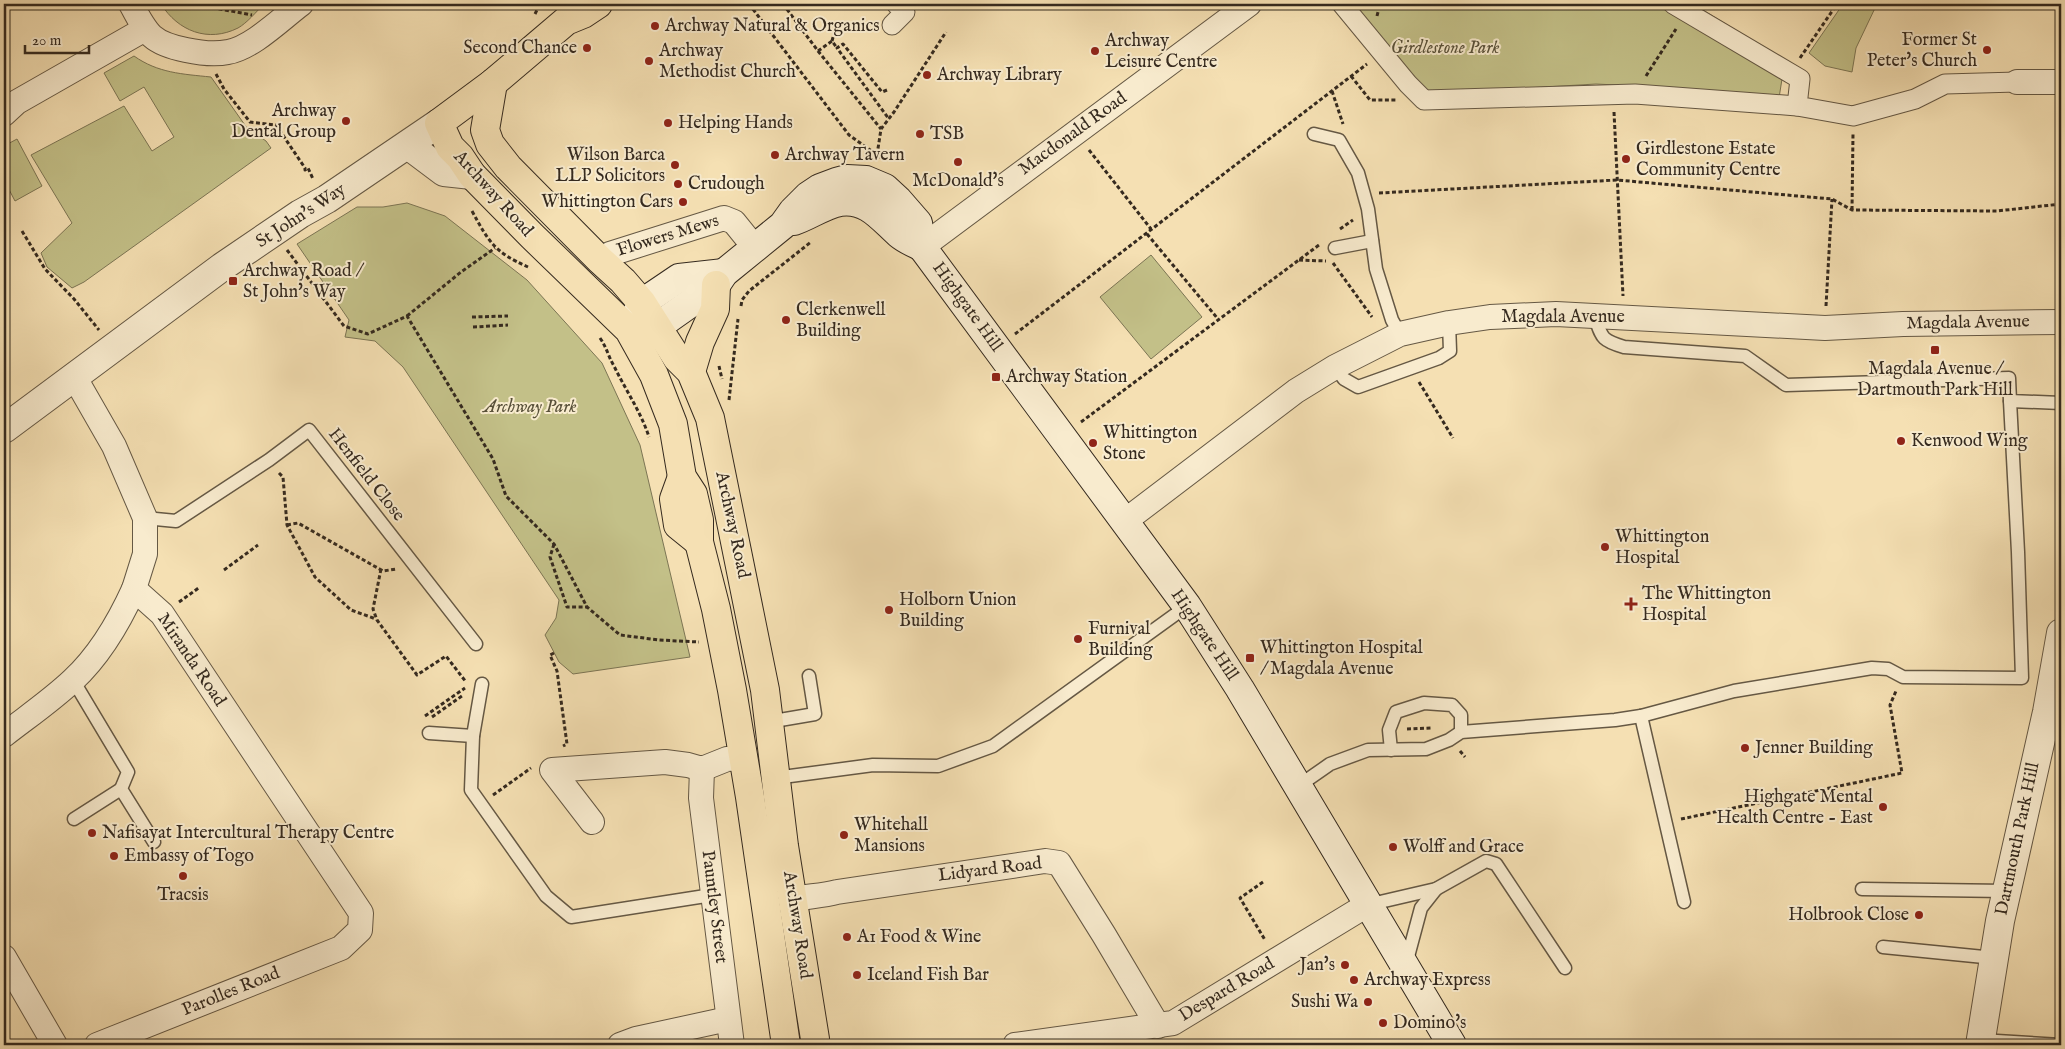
<svg xmlns="http://www.w3.org/2000/svg" width="2065" height="1049" font-family="'IM FELL English',serif">
	<rect width="100%" height="100%" fill="#f5e0b3"/>
	<filter id="stains"><feTurbulence type="fractalNoise" baseFrequency=".004" numOctaves="4"/><feColorMatrix values="0 0 0 0 .2 0 0 0 0 .09 0 0 0 0 .02 0 0 0 .5 -.17"/></filter>
	<radialGradient id="worn" r=".72"><stop offset=".6" stop-color="#630" stop-opacity="0"/><stop offset="1" stop-color="#630" stop-opacity=".3"/></radialGradient>
	<!-- green -->
	<g fill="#c3c088" stroke="#7c7554">
		<path d="M161 4H264C256 12 247 23 238 28 208 43 178 31 161 4Z"/>
		<path d="M1349 4H1693L1785 60 1779 98 1678 88 1596 84 1424 94Z"/>
		<path d="M1843 4H1873L1876 6 1856 48 1852 72 1825 66 1809 53Z"/>
		<path d="M134 56C158 73 182 74 211 77L247 128 266 141 271 148 84 282 72 288 47 267 41 253 72 223 31 155 124 106 152 151 174 137 144 87 120 101 104 73Z"/>
		<path d="M17 139 42 186 15 201 4 180V146Z"/>
		<path d="M407 203 445 216 527 280 602 363 640 445 690 657 573 674 559 662 545 635 556 618 559 600 403 367 375 341 345 337 349 320 297 244 357 207H383Z"/>
		<path d="M1151 255 1202 317 1151 359 1100 297Z"/>
	</g>
	<g fill="none" stroke-linecap="round" stroke-linejoin="round">
		<defs>
			<g id="service">
				<path d="M1314 134 1339 140 1358 173 1368 209 1376 269 1392 320 1400 334"/>
				<path d="M1335 248 1372 241"/>
				<path d="M1594 315C1602 337 1600 340 1624 347L1745 356 1786 385 2009 378 2010 401 2061 403"/>
				<path d="M1335 367 1344 379 1358 387 1439 358 1450 351 1449 323"/>
				<path d="M145 518 176 521 269 460 309 430 476 644"/>
				<path d="M73 680 128 772 121 789 154 842"/>
				<path d="M482 684 473 736 471 790 546 896 571 917 712 895"/>
				<path d="M1641 716 1684 902"/>
				<path d="M768 722 815 714 809 676"/>
				<path d="M429 733 473 736"/>
				<path d="M1391 750 1389 730 1396 712 1424 703 1452 705 1461 715V732"/>
				<path d="M775 778 873 765 938 766 993 746 1187 606"/>
				<path d="M1297 787 1330 764 1368 750 1426 749 1449 740 1461 732 1615 720 1641 716 1734 691 1872 668 1888 669 1903 677 2022 678 2018 552 2010 401"/>
				<path d="M74 819 121 789"/>
				<path d="M1862 889 2006 891"/>
				<path d="M1367 905 1436 889 1486 861 1496 864 1565 968"/>
				<path d="M1883 947 1994 958"/>
				<path d="M1406 964 1421 908 1436 889"/>
				<path d="M1981 1040 2061 1045"/>
			</g>
			<g id="pedestrian">
				<path d="M1342 4 1408 84 1424 100 1635 94 1797 106"/>
				<path d="M1673 4 1800 79 1797 106 1853 116 1915 99 1945 84 2017 82"/>
				<path d="M892 25 905 12 896 4"/>
			</g>
			<g id="minor">
				<path d="M131 4C147 34 151 43 186 50 200 53 214 55 228 52 252 48 281 19 301 4"/>
				<path d="M2017 82H2061"/>
				<path d="M4 114 17 102 145 29"/>
				<path d="M922 247 1249 4"/>
				<path d="M600 260 610 254 724 218 734 222 755 248"/>
				<path d="M75 378 114 446 145 518V554L134 589 162 614 361 913 360 930 341 948 97 1045"/>
				<path d="M1125 521 1296 391 1335 367 1400 334 1449 323 1490 317 1556 314 1825 328 1903 324 2061 322"/>
				<path d="M4 735C27 717 52 700 73 680 100 655 119 622 134 589"/>
				<path d="M702 769 701 798 732 1045"/>
				<path d="M592 822 552 770 665 762 688 765 702 769 727 759 743 758"/>
				<path d="M794 899C809 896 822 896 837 892L1045 861 1059 863 1104 935 1158 1026"/>
				<path d="M4 957 55 1045"/>
				<path d="M620 1045 636 1039 728 1019"/>
				<path d="M1015 1045 1173 1023 1367 905"/>
			</g>
			<g id="tertiary">
				<path d="M408 145 444 172 472 175"/>
				<path d="M4 429 222 267 300 214 327 199 439 123"/>
				<path d="M1980 1045 2000 921 2047 712 2061 633"/>
			</g>
			<g id="secondary">
				<path d="M794 221C809 216 824 205 840 202 867 198 881 218 899 234 906 240 914 243 922 247"/>
				<path d="M631 325 642 303 679 278 724 273"/>
				<path d="M635 329 658 326 716 285 724 273 783 225 793 211 808 196 820 188 836 182 847 179 866 180 885 188 898 200 918 223 922 247 1187 606 1240 689 1452 1045"/>
			</g>
			<g id="trunk">
				<path d="M598 4 583 14 566 21 493 83 439 123 450 147 460 157 472 175 532 236 629 330 654 375 673 424 682 477 693 494 699 520V542L716 609 732 690 750 797 786 1045"/>
				<path d="M493 83 485 130 490 144 508 167 600 260 623 281 642 303 677 358 691 372 710 418 765 690 784 846 815 1039 814 1045"/>
				<path d="M691 372 700 342 715 309 716 285"/>
				<path d="M682 477 674 499 678 525 699 542"/>
			</g>
		</defs>
		<!-- service casing -->
		<use href="#service" stroke="#655844" stroke-width="15"/>
		<!-- pedestrian casing -->
		<use href="#pedestrian" stroke="#655844" stroke-width="21"/>
		<!-- minor casing -->
		<use href="#minor" stroke="#655844" stroke-width="26"/>
		<!-- tertiary casing -->
		<use href="#tertiary" stroke="#655844" stroke-width="30"/>
		<!-- secondary casing -->
		<use href="#secondary" stroke="#352a1f" stroke-width="30"/>
		<!-- trunk casing -->
		<use href="#trunk" stroke="#352a1f" stroke-width="30"/>
		<!-- path -->
		<g stroke="#352a1f" stroke-width="3" stroke-dasharray="4 2.5" stroke-linecap="butt">
			<path d="M193 4 252 15"/>
			<path d="M749 4 849 135 883 159"/>
			<path d="M783 4 818 51 881 129"/>
			<path d="M1823 4 1833 10"/>
			<path d="M158 6 167 4"/>
			<path d="M535 14 540 4"/>
			<path d="M1377 16 1380 4"/>
			<path d="M832 41 835 30"/>
			<path d="M818 51 832 41 837 48"/>
			<path d="M1800 58 1837 4"/>
			<path d="M216 74 224 89 250 122 276 125 305 168V170L308 168 313 179"/>
			<path d="M1351 76 1370 100H1396"/>
			<path d="M1646 76 1676 29"/>
			<path d="M887 90 882 92 843 44 837 48 889 119"/>
			<path d="M1332 91 1343 124"/>
			<path d="M1614 112 1623 296"/>
			<path d="M1089 150 1151 229"/>
			<path d="M877 155 881 129 894 112 946 32"/>
			<path d="M1379 193 1617 180 1832 199 1852 210 1997 211 2061 204"/>
			<path d="M1852 210 1853 134"/>
			<path d="M472 211C489 242 494 252 528 267"/>
			<path d="M1340 229 1353 220"/>
			<path d="M22 231 45 269 74 299 99 330"/>
			<path d="M1147 234 1218 319"/>
			<path d="M287 250 344 326 368 334 407 316 493 459 506 496 554 544 587 607 620 635 659 640 699 642"/>
			<path d="M1299 260 1326 261"/>
			<path d="M1333 263 1372 317"/>
			<path d="M741 306 742 300 749 291 811 242"/>
			<path d="M1826 306 1832 199"/>
			<path d="M407 316 461 272 495 248"/>
			<path d="M472 317 508 316"/>
			<path d="M473 327 508 325"/>
			<path d="M1015 334 1367 64"/>
			<path d="M600 338C607 348 608 356 614 366 625 389 641 412 649 437"/>
			<path d="M719 366 722 379"/>
			<path d="M1419 382 1453 438"/>
			<path d="M729 400 738 319"/>
			<path d="M1081 422 1319 245"/>
			<path d="M279 473 283 477 287 525 315 577 351 610 376 619"/>
			<path d="M287 525 298 523 383 571 396 569"/>
			<path d="M554 544 550 557 567 607H587"/>
			<path d="M381 569 373 609 377 620 417 675 446 656 466 682"/>
			<path d="M224 570 258 545"/>
			<path d="M179 602 200 587"/>
			<path d="M554 653 550 655 557 671 567 744 563 746"/>
			<path d="M425 716 465 688"/>
			<path d="M432 717 462 696"/>
			<path d="M1407 729 1431 728"/>
			<path d="M1460 751 1465 757"/>
			<path d="M493 795 531 768"/>
			<path d="M1681 819 1902 773 1890 705 1896 691"/>
			<path d="M1263 882 1240 898 1265 940"/>
		</g>
		<!-- service -->
		<use href="#service" stroke="#f8ebce" stroke-width="12"/>
		<!-- pedestrian -->
		<use href="#pedestrian" stroke="#f8ebce" stroke-width="19"/>
		<!-- minor -->
		<use href="#minor" stroke="#f8ebce" stroke-width="24"/>
		<!-- tertiary -->
		<use href="#tertiary" stroke="#f8ebce" stroke-width="28"/>
		<!-- secondary -->
		<use href="#secondary" stroke="#f8ebce" stroke-width="28"/>
		<!-- trunk -->
		<use href="#trunk" stroke="#f5e0b3" stroke-width="28"/>
	</g>
	<!-- markers -->
	<g fill="#8f2418" stroke="#f8ebce" stroke-width="2">
		<circle cx="655" cy="26" r="5"/>
		<circle cx="587" cy="48" r="5"/>
		<circle cx="1987" cy="50" r="5"/>
		<circle cx="1095" cy="51" r="5"/>
		<circle cx="649" cy="61" r="5"/>
		<circle cx="927" cy="75" r="5"/>
		<circle cx="346" cy="121" r="5"/>
		<circle cx="668" cy="123" r="5"/>
		<circle cx="920" cy="134" r="5"/>
		<circle cx="775" cy="155" r="5"/>
		<circle cx="1626" cy="159" r="5"/>
		<circle cx="958" cy="162" r="5"/>
		<circle cx="675" cy="165" r="5"/>
		<circle cx="678" cy="184" r="5"/>
		<circle cx="683" cy="202" r="5"/>
		<rect x="228" y="276" width="10" height="10" rx="2.5"/>
		<circle cx="786" cy="320" r="5"/>
		<rect x="1930" y="345" width="10" height="10" rx="2.5"/>
		<rect x="991" y="372" width="10" height="10" rx="2.5"/>
		<circle cx="1901" cy="441" r="5"/>
		<circle cx="1093" cy="443" r="5"/>
		<circle cx="1605" cy="547" r="5"/>
		<path d="M1628.5 596.5h5v5h5v5h-5v5h-5v-5h-5v-5h5z"/>
		<circle cx="889" cy="610" r="5"/>
		<circle cx="1078" cy="639" r="5"/>
		<rect x="1245" y="653" width="10" height="10" rx="2.5"/>
		<circle cx="1745" cy="748" r="5"/>
		<circle cx="1883" cy="807" r="5"/>
		<circle cx="92" cy="833" r="5"/>
		<circle cx="844" cy="835" r="5"/>
		<circle cx="1393" cy="847" r="5"/>
		<circle cx="114" cy="856" r="5"/>
		<circle cx="183" cy="876" r="5"/>
		<circle cx="1919" cy="915" r="5"/>
		<circle cx="847" cy="937" r="5"/>
		<circle cx="1345" cy="965" r="5"/>
		<circle cx="857" cy="975" r="5"/>
		<circle cx="1354" cy="980" r="5"/>
		<circle cx="1368" cy="1002" r="5"/>
		<circle cx="1383" cy="1023" r="5"/>
	</g>
	<g text-anchor="middle" dominant-baseline="central" stroke-width="4" stroke-linejoin="round" paint-order="stroke">
		<!-- poi labels -->
		<g font-size="18" fill="#352a1f" stroke="#f8ebce" text-anchor="start">
			<text x="665" y="26">Archway Natural &amp; Organics</text>
			<text x="1977" y="40" text-anchor="end">Former St<tspan x="1977" dy="21">Peter's Church</tspan></text>
			<text x="1105" y="41">Archway<tspan x="1105" dy="21">Leisure Centre</tspan></text>
			<text x="577" y="48" text-anchor="end">Second Chance</text>
			<text x="659" y="51">Archway<tspan x="659" dy="21">Methodist Church</tspan></text>
			<text x="937" y="75">Archway Library</text>
			<text x="336" y="111" text-anchor="end">Archway<tspan x="336" dy="21">Dental Group</tspan></text>
			<text x="678" y="123">Helping Hands</text>
			<text x="930" y="134">TSB</text>
			<text x="1636" y="149">Girdlestone Estate<tspan x="1636" dy="21">Community Centre</tspan></text>
			<text x="665" y="155" text-anchor="end">Wilson Barca<tspan x="665" dy="21">LLP Solicitors</tspan></text>
			<text x="785" y="155">Archway Tavern</text>
			<text x="958" y="181" text-anchor="middle">McDonald's</text>
			<text x="688" y="184">Crudough</text>
			<text x="673" y="202" text-anchor="end">Whittington Cars</text>
			<text x="243" y="271">Archway Road /<tspan x="243" dy="21">St John's Way</tspan></text>
			<text x="796" y="310">Clerkenwell<tspan x="796" dy="21">Building</tspan></text>
			<text x="1935" y="369" text-anchor="middle">Magdala Avenue /<tspan x="1935" dy="21">Dartmouth Park Hill</tspan></text>
			<text x="1006" y="377">Archway Station</text>
			<text x="1103" y="433">Whittington<tspan x="1103" dy="21">Stone</tspan></text>
			<text x="1911" y="441">Kenwood Wing</text>
			<text x="1615" y="537">Whittington<tspan x="1615" dy="21">Hospital</tspan></text>
			<text x="1642" y="594">The Whittington<tspan x="1642" dy="21">Hospital</tspan></text>
			<text x="899" y="600">Holborn Union<tspan x="899" dy="21">Building</tspan></text>
			<text x="1088" y="629">Furnival<tspan x="1088" dy="21">Building</tspan></text>
			<text x="1260" y="648">Whittington Hospital<tspan x="1260" dy="21">/ Magdala Avenue</tspan></text>
			<text x="1755" y="748">Jenner Building</text>
			<text x="1873" y="797" text-anchor="end">Highgate Mental<tspan x="1873" dy="21">Health Centre - East</tspan></text>
			<text x="854" y="825">Whitehall<tspan x="854" dy="21">Mansions</tspan></text>
			<text x="102" y="833">Nafisayat Intercultural Therapy Centre</text>
			<text x="1403" y="847">Wolff and Grace</text>
			<text x="124" y="856">Embassy of Togo</text>
			<text x="183" y="895" text-anchor="middle">Tracsis</text>
			<text x="1909" y="915" text-anchor="end">Holbrook Close</text>
			<text x="857" y="937">A1 Food &amp; Wine</text>
			<text x="1335" y="965" text-anchor="end">Jan's</text>
			<text x="867" y="975">Iceland Fish Bar</text>
			<text x="1364" y="980">Archway Express</text>
			<text x="1358" y="1002" text-anchor="end">Sushi Wa</text>
			<text x="1393" y="1023">Domino's</text>
		</g>
		<!-- park labels -->
		<g font-size="18" font-style="italic" fill="#585039" stroke="#f8ebce">
			<text x="1445" y="48">Girdlestone Park</text>
			<text x="530" y="407">Archway Park</text>
		</g>
		<!-- street labels -->
		<g font-size="18" fill="#352a1f" stroke="#f8ebce">
			<text transform="translate(1073 134) rotate(-36)">Macdonald Road</text>
			<text transform="translate(493 194) rotate(48)">Archway Road</text>
			<text transform="translate(301 216) rotate(-33)">St John's Way</text>
			<text transform="translate(668 236) rotate(-17)">Flowers Mews</text>
			<text transform="translate(967 307) rotate(54)">Highgate Hill</text>
			<text x="1563" y="317">Magdala Avenue</text>
			<text transform="translate(1968 323) rotate(-1)">Magdala Avenue</text>
			<text transform="translate(366 475) rotate(52)">Henfield Close</text>
			<text transform="translate(732 525) rotate(78)">Archway Road</text>
			<text transform="translate(1204 635) rotate(56)">Highgate Hill</text>
			<text transform="translate(191 660) rotate(56)">Miranda Road</text>
			<text transform="translate(2018 839) rotate(-78)">Dartmouth Park Hill</text>
			<text transform="translate(990 870) rotate(-7)">Lidyard Road</text>
			<text transform="translate(714 907) rotate(83)">Pauntley Street</text>
			<text transform="translate(797 925) rotate(81)">Archway Road</text>
			<text transform="translate(1227 990) rotate(-31)">Despard Road</text>
			<text transform="translate(231 992) rotate(-22)">Parolles Road</text>
		</g>
	</g>
	<!-- margin -->
	<rect width="2065" height="1049" fill="none" stroke="#f5e0b3" stroke-width="20"/>
	<rect x="5" y="5" width="2055" height="1039" fill="none" stroke="#352a1f" stroke-width="2.5"/>
	<rect x="10" y="10" width="2045" height="1029" fill="none" stroke="#352a1f"/>
	<!-- scale -->
	<path d="M25 45v8h64v-8" fill="none" stroke="#352a1f" stroke-width="2.5"/>
	<text x="32" y="45" font-size="15" fill="#352a1f" stroke="#f8ebce" stroke-width="4" paint-order="stroke">20 m</text>
	<rect width="100%" height="100%" filter="url(#stains)"/>
	<rect width="100%" height="100%" fill="url(#worn)"/>
</svg>
